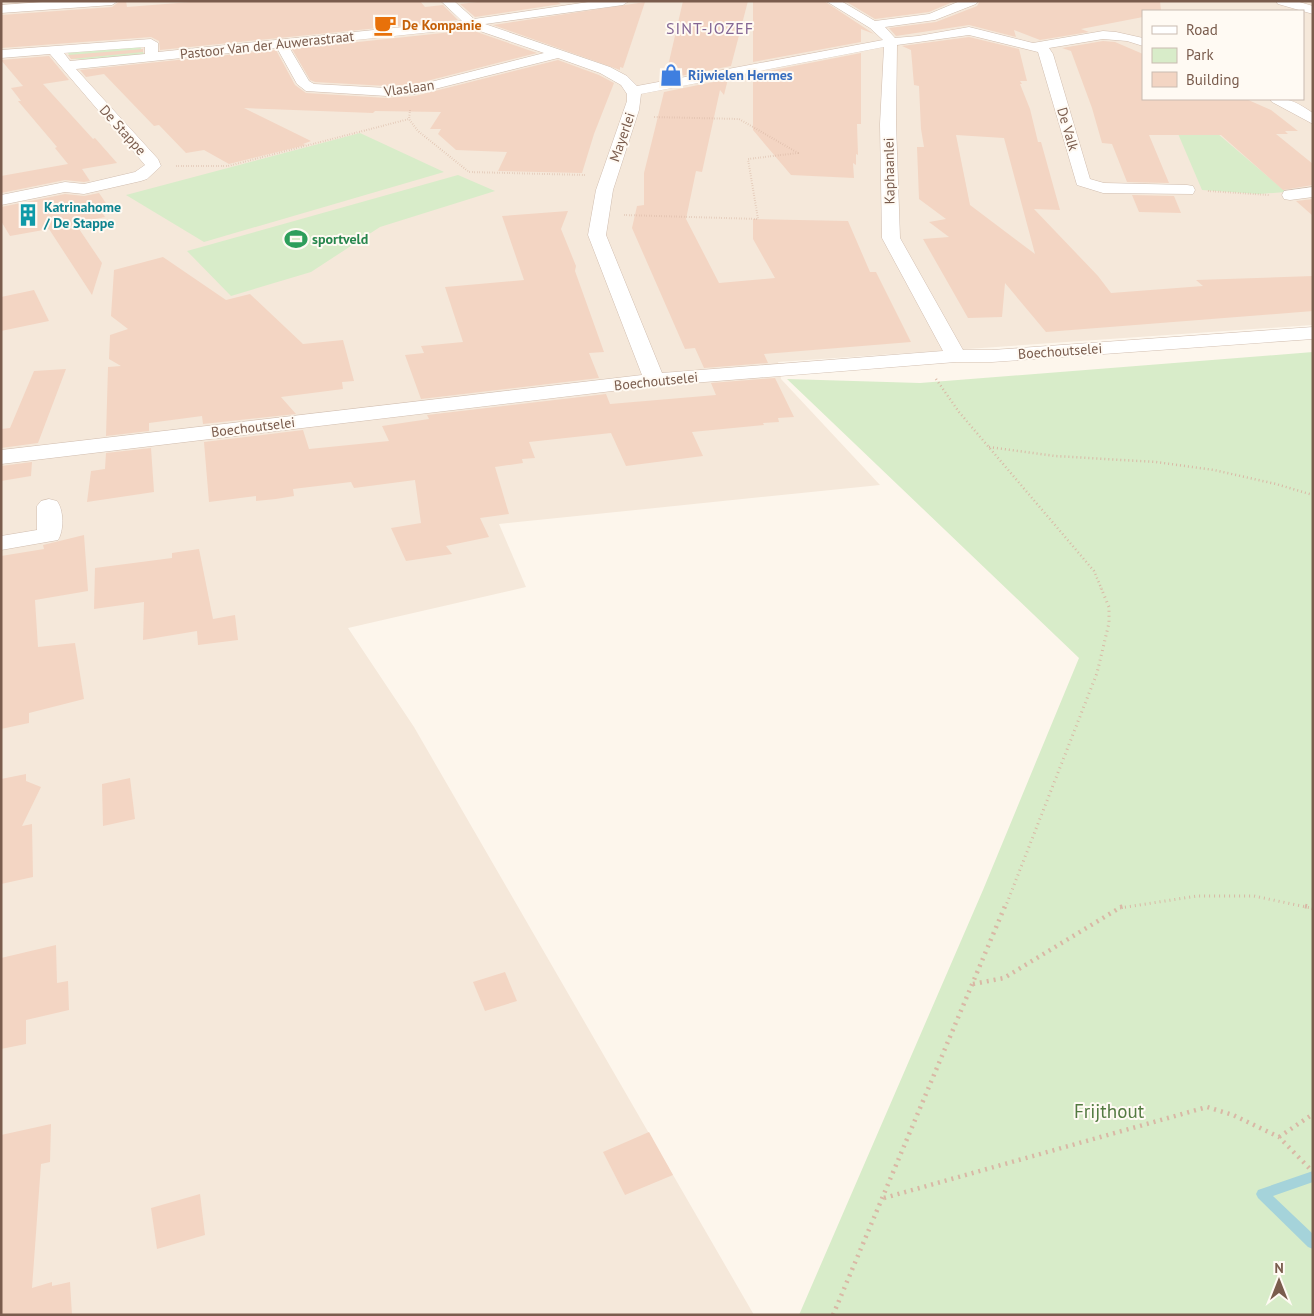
<svg xmlns="http://www.w3.org/2000/svg" width="1314" height="1316" font-family="'PT Sans',sans-serif">
	<rect width="100%" height="100%" fill="#fdf6ec"/>
	<!-- residential -->
	<path fill="#f5e8da" fill-rule="evenodd" d="M1 1H1313V325L778 362 781 379 880 485 499 524 526 587 348 628 414 727 754 1315H1ZM1143 11H1303V99H1143Z"/>
	<!-- green -->
	<g fill="#d8ecc9">
		<path d="M139 45 145 56 101 60 72 59 66 50Z"/>
		<path d="M1173 122H1204L1286 192 1259 194 1202 190Z"/>
		<path d="M360 133 444 172 204 242 126 195Z"/>
		<path d="M458 175 495 191 380 227 311 272 231 296 187 251Z"/>
		<path d="M1313 352V1315H799L983 890 1079 658 787 379 920 383Z"/>
	</g>
	<g fill="none" stroke-linecap="round" stroke-linejoin="round">
		<!-- stream -->
		<path fill="#a5d3da" fill-rule="evenodd" d="M1313 1171V1182L1273 1196 1313 1234V1249L1308 1247 1258 1198 1256 1194 1258 1190Z"/>
	</g>
	<!-- building -->
	<g fill="#f3d5c3" fill-rule="evenodd">
		<path d="M120 1H126L127 7 203 1H420L425 7 443 5 458 20 160 50 159 41 151 37 1 48V15L112 7Z"/>
		<path d="M485 1H556L561 4 475 17 460 4Z"/>
		<path d="M683 1H748L731 66 665 79Z"/>
		<path d="M753 1H824L874 34 861 29V42L753 62Z"/>
		<path d="M845 1H955L929 12 875 19Z"/>
		<path d="M980 1H1160L1161 11H1143V17L1081 29 1089 32 1040 40 1014 30 1016 37 969 25 896 36 889 28 936 22 977 6Z"/>
		<path d="M645 2 623 68 620 67V70L493 25Z"/>
		<path d="M471 30 537 53 415 84 387 86 315 82 310 80 292 49Z"/>
		<path d="M969 37 1019 49 1027 81H1020L1022 84H1020L1030 109 1038 142H1041L1060 210 1034 209 1098 276 1111 293 1203 286 1196 280 1313 276V311L1046 332 1005 283 1002 317 968 318 923 239 949 237 929 222 946 219 919 199 917 147H924L921 129 919 86 914 85 911 50 902 46ZM956 135 1004 138 1035 254 970 205Z"/>
		<path d="M1103 41 1115 42 1143 54V99H1246L1271 110 1298 131H1285L1288 134H1276L1313 164V185L1283 190 1221 135H1149L1169 183 1127 182 1112 144 1102 143 1092 108 1071 51 1062 48Z"/>
		<path d="M143 49V52L71 59 68 55Z"/>
		<path d="M276 50 295 85 306 93 387 98 415 96 558 60 599 75 614 83 594 134 582 173 498 171 507 152 456 150 438 134 441 129H430L441 112 375 111 373 113 244 108 311 141 303 144 306 145 229 164 204 150 186 153 159 125 154 126 104 74 86 77 80 70Z"/>
		<path d="M861 53V124H857L858 155 856 154V165L853 163 854 178 791 175 753 130V74Z"/>
		<path d="M49 56 69 80 43 84 93 139 95 138 117 163 82 169 90 181 84 182 65 180 1 193V176L68 164 55 148 57 147 18 101H21L11 88 23 86 1 60Z"/>
		<path d="M728 79 724 95 720 90 702 172 696 171 686 219 719 283 775 278 753 239V219L848 221 870 272H876L911 342 764 354 768 363 704 368 695 348 685 349 632 228 637 206 644 205V173L664 92Z"/>
		<path d="M99 193 112 212 103 214 105 217 75 223 102 263 92 295 49 229 10 236 1 221V207L65 194 84 196Z"/>
		<path d="M1132 195 1174 196 1181 213 1139 212Z"/>
		<path d="M1313 199V216L1296 201Z"/>
		<path d="M568 211 561 229 576 266 575 271 604 352 589 353 599 378 421 399 405 355 424 353 421 346 463 342 445 287 524 280 502 216Z"/>
		<path d="M163 257 226 300 250 294 303 344 343 340 354 381 342 382 343 389 281 397 296 414 203 424 202 416 149 423V431L106 436 108 367 121 366 109 359 110 335 128 329 111 316 114 270Z"/>
		<path d="M34 290 49 321 1 331V297Z"/>
		<path d="M66 369 38 443 1 448V429L10 428 34 371Z"/>
		<path d="M775 378 794 417 778 418 779 422 763 423 764 425 692 432 703 456 626 466 611 433 529 442 535 458 522 459 523 463 495 467 509 514 480 518 489 537 446 546 452 554 406 561 391 528 421 523 415 480 354 488 351 482 293 489 294 496 276 499 256 501V496L209 502 204 442 303 430 309 449 389 441 382 426 429 419 427 415 606 394 610 404 716 395 711 383Z"/>
		<path d="M151 448 154 492 87 502 91 471 105 469 106 453Z"/>
		<path d="M32 462 31 476 1 481V466Z"/>
		<path d="M84 535 88 591 35 600 38 647 75 643 84 699 29 713V723L1 729V556L44 549 43 545Z"/>
		<path d="M199 549 213 619 235 615 238 640 198 645 197 631 143 640 144 602 94 609 95 568 172 558V553Z"/>
		<path d="M26 774V781L41 787 22 826 32 824 33 877 1 884V779Z"/>
		<path d="M130 778 135 819 103 826 102 784Z"/>
		<path d="M56 945 57 983 68 981 69 1010 26 1020V1044L1 1049V958Z"/>
		<path d="M505 972 517 1001 485 1011 473 982Z"/>
		<path d="M51 1124 50 1162 41 1164 32 1288 52 1282V1286L70 1282 72 1315H1V1135Z"/>
		<path d="M649 1132 673 1175 625 1195 603 1152Z"/>
		<path d="M200 1194 205 1235 157 1249 151 1208Z"/>
	</g>
	<g fill="none" stroke-linecap="round" stroke-linejoin="round">
		<defs>
			<g id="minor">
				<path d="M57 1H118L112 5 1 13V5Z"/>
				<path d="M441 1H454L474 19 595 1H629L623 5 485 24 610 67 627 76 637 86 883 40 870 28 826 1H841L875 21 929 14 960 1H978L976 4 935 20 885 27 895 38 918 36 969 27 1033 43 1103 31 1116 32 1143 38V46L1127 41 1103 39 1049 48 1053 54 1090 179 1104 183 1187 185 1193 186 1195 190 1193 194 1103 193 1077 185 1038 52 969 35 897 45 896 124 900 238 963 350H992L1313 327V339L992 362H956L654 386 1 464V450L642 375 588 235 596 190 627 101V94L621 85 600 73 558 58 415 94 387 96 306 91 297 84 277 48 76 69 158 159 161 166 147 179 141 181 84 194 65 192 1 205V195L65 182 84 184 135 172 145 165 50 54 1 58V50L151 39 158 43V52L462 21ZM471 28 544 53 415 86 387 88 314 84 309 81 289 47ZM145 47V54L70 61 64 53ZM884 47 880 124 882 238 943 351 662 373 606 235 613 190 639 110 641 94Z"/>
				<path d="M1276 1H1296L1313 6V14L1278 4Z"/>
				<path d="M1270 99C1290 98 1296 102 1313 113V124L1272 102Z"/>
				<path d="M1313 187V197L1290 200 1284 199 1282 195 1284 191Z"/>
				<path d="M49 499 57 501C64 510 64 531 58 540L1 550V536L37 530V506L41 501Z"/>
			</g>
		</defs>
		<!-- minor casing -->
		<use href="#minor" stroke="#d1beb0" stroke-width="1"/>
		<!-- path-far3 -->
		<g stroke="#d9b8a5" stroke-width="2" stroke-dasharray="0.5 2" stroke-linecap="butt">
			<path d="M410 110 409 119 418 131 469 172 585 175"/>
			<path d="M176 166H228L409 119"/>
			<path d="M1208 191 1269 195"/>
			<path d="M624 215 758 219 748 159 798 153 739 119 653 117"/>
		</g>
		<!-- path-far2 -->
		<g stroke="#d9b8a5" stroke-width="2.5" stroke-dasharray="1 3" stroke-linecap="butt">
			<path d="M936 379 959 412 1094 571 1102 590"/>
			<path d="M989 447 1055 456 1156 462 1214 470 1276 484 1313 495"/>
		</g>
		<!-- path-far1 -->
		<g stroke="#d9b8a5" stroke-width="3" stroke-dasharray="1 4" stroke-linecap="butt">
			<path d="M1005 908 1097 673 1109 623V607L1101 588"/>
			<path d="M1120 908 1197 896H1254L1311 908"/>
		</g>
		<!-- path -->
		<g stroke="#d9b8a5" stroke-width="4.5" stroke-dasharray="2 5" stroke-linecap="butt">
			<path d="M1305 906 1313 908"/>
			<path d="M973 984 1004 978 1121 907 1125 906"/>
			<path d="M1279 1137 1313 1114"/>
			<path d="M884 1198 1207 1107 1233 1115 1279 1137 1313 1172"/>
			<path d="M833 1315 1005 906"/>
		</g>
		<!-- minor -->
		<use href="#minor" fill="#fff" fill-rule="evenodd"/>
	</g>
	<!-- icons -->
	<defs>
		<symbol id="cafe-bare" viewBox="-9 -9 18 18"><path d="M-5.5-4.5H6V0H3Q3 3.5 0 3.5H-2.5Q-5.5 3.5-5.5 0ZM3-3.2v2h1.7v-2ZM-6 4.5H4V6H-6Z" fill="#e8710a" stroke="#fffaf3" stroke-width="2.5" paint-order="stroke"/></symbol>
		<symbol id="shop-bare" viewBox="-9 -9 18 18"><path d="M-5-2.5h2.3a2.7 3.5 0 0 1 5.4 0H5L5.5 6h-11ZM-1.5-2.5h3a1.5 2.3 0 0 0-3 0Z" fill="#3f7fe0" stroke="#fffaf3" stroke-width="2.5" paint-order="stroke"/></symbol>
		<symbol id="building-bare" viewBox="-9 -9 18 18"><path d="M-4-6H4V6H1V3H-1V6H-4ZM-2.5-4.3h1.7v1.8h-1.7ZM.8-4.3h1.7v1.8H.8ZM-2.5-1h1.7V.8h-1.7ZM.8-1h1.7V.8H.8Z" fill="#0f9aa8" stroke="#fffaf3" stroke-width="2.5" paint-order="stroke"/></symbol>
		<symbol id="stadium-bare" viewBox="-9 -9 18 18"><path d="M0-5a6.5 5 0 1 0 0 10a6.5 5 0 1 0 0-10ZM-3.5-1.8h7v3.6h-7Z" fill="#2e9e5b" stroke="#fffaf3" stroke-width="2.5" paint-order="stroke"/></symbol>
	</defs>
	<g fill-rule="evenodd">
		<use href="#cafe-bare" x="369" y="9" width="32" height="32"/>
		<use href="#shop-bare" x="655" y="59" width="32" height="32"/>
		<use href="#building-bare" x="12" y="199" width="32" height="32"/>
		<use href="#stadium-bare" x="280" y="223" width="32" height="32"/>
	</g>
	<g text-anchor="middle" dominant-baseline="central" stroke-width="4" stroke-linejoin="round" paint-order="stroke">
		<!-- far-food labels -->
		<g font-size="14" font-weight="bold" fill="#c56008" stroke="#fffaf3" text-anchor="start">
			<text x="402" y="25">De Kompanie</text>
		</g>
		<!-- far-street labels -->
		<g font-size="14" fill="#7a5c4d" stroke="#fffaf3">
			<text transform="translate(267 45) rotate(-6)">Pastoor Van der Auwerastraat</text>
			<text transform="translate(409 88) rotate(-8)">Vlaslaan</text>
			<text transform="translate(1068 129) rotate(74)">De Valk</text>
			<text transform="translate(123 130) rotate(48)">De Stappe</text>
			<text transform="translate(622 137) rotate(-71)">Mayerlei</text>
			<text transform="translate(889 171) rotate(-91)">Kaphaanlei</text>
			<text transform="translate(1060 351) rotate(-4)">Boechoutselei</text>
			<text transform="translate(656 381) rotate(-6)">Boechoutselei</text>
			<text transform="translate(253 427) rotate(-7)">Boechoutselei</text>
		</g>
		<!-- far-shop labels -->
		<g font-size="14" font-weight="bold" fill="#366cbe" stroke="#fffaf3" text-anchor="start">
			<text x="688" y="75">Rijwielen Hermes</text>
		</g>
		<!-- far-culture labels -->
		<g font-size="14" font-weight="bold" fill="#0d838f" stroke="#fffaf3" text-anchor="start">
			<text x="44" y="207">Katrinahome<tspan x="44" dy="16">/ De Stappe</tspan></text>
		</g>
		<!-- far-leisure labels -->
		<g font-size="14" font-weight="bold" fill="#27864d" stroke="#fffaf3" text-anchor="start">
			<text x="312" y="239">sportveld</text>
		</g>
		<!-- far-quarter labels -->
		<g font-size="16" letter-spacing="1" fill="#846695" stroke="#fffaf3">
			<text x="710" y="28">SINT-JOZEF</text>
		</g>
		<!-- near-park labels -->
		<g font-size="19" fill="#537a41" stroke="#fffaf3">
			<text x="1109" y="1111">Frijthout</text>
		</g>
	</g>
	<!-- border -->
	<rect width="1314" height="1316" fill="none" stroke="#7a5c4d" stroke-width="5"/>
	<!-- legend -->
	<rect x="1142" y="10" width="162" height="90" fill="#fffaf3" stroke="#cabbb1"/>
	<rect x="1152" y="26" width="25" height="8" fill="#ffffff" stroke="#cabbb1"/>
	<text x="1186" y="35" font-size="15" fill="#7a5c4d">Road</text>
	<rect x="1152" y="48" width="25" height="15" fill="#d8ecc9" stroke="#cabbb1"/>
	<text x="1186" y="60" font-size="15" fill="#7a5c4d">Park</text>
	<rect x="1152" y="72" width="25" height="15" fill="#f3d5c3" stroke="#cabbb1"/>
	<text x="1186" y="85" font-size="15" fill="#7a5c4d">Building</text>
	<!-- north arrow -->
	<g transform="translate(1279 1281)" stroke="#fffaf3" stroke-width="4" paint-order="stroke">
	<path d="M0-4L9 19L0 12L-9 19Z" fill="#7a5c4d"/>
	<text y="-8" font-size="14" font-weight="bold" text-anchor="middle" fill="#7a5c4d">N</text>
	</g>
</svg>
